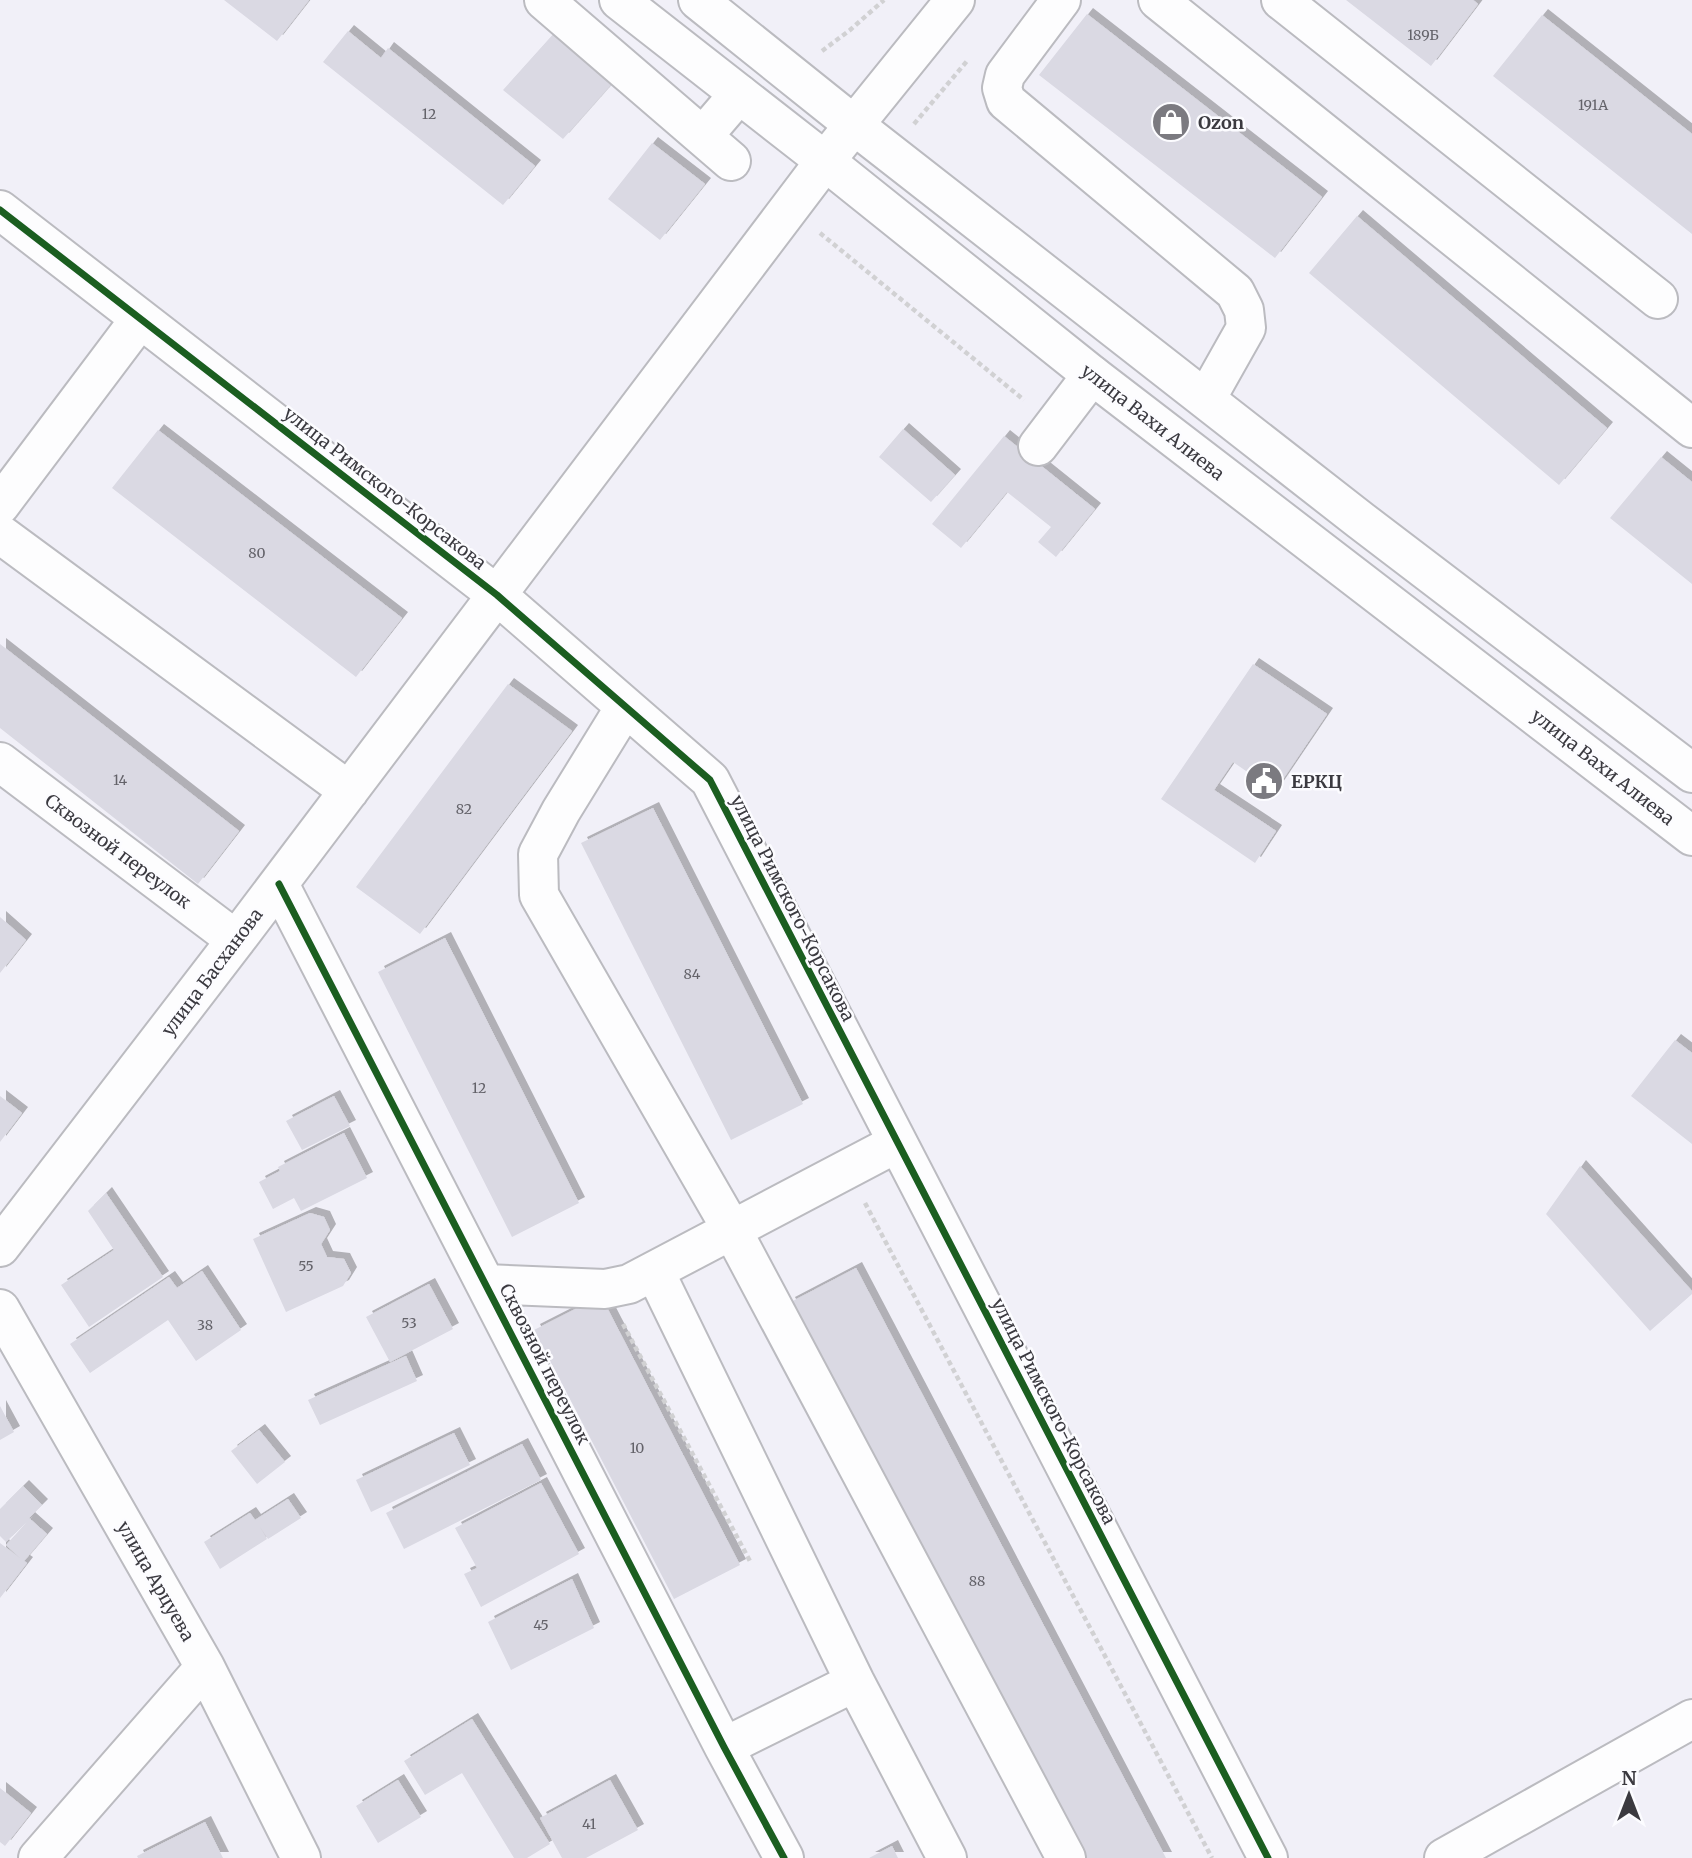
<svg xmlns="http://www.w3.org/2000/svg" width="1692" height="1858" viewBox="0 0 1692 1858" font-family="Merriweather,serif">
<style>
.building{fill:#dad9e3;filter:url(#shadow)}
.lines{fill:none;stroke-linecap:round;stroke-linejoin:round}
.minor-casing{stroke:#bbbbc0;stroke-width:42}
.major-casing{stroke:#bbbbc0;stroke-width:42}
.path{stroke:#d1d1d3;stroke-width:4.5;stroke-dasharray:5 3.5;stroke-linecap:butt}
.minor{stroke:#fdfdfe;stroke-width:38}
.major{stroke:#fdfdfe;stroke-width:38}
.cycleway-casing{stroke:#fcfcff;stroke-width:11}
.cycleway{stroke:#1b5e20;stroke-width:7}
.labels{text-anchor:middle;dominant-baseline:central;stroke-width:5;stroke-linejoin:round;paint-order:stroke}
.number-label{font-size:14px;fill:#636269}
.poi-label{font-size:18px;font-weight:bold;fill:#3b3a40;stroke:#fcfcff;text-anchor:start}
.street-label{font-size:18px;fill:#3b3a40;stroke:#fcfcff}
</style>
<defs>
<filter id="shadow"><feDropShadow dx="6" dy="-6" stdDeviation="0" flood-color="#0004"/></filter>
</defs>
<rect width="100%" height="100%" fill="#f1f0f8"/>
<path class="building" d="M224 0H309L277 41Z
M1346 0H1473L1478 4 1431 66Z
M1087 14 1322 197 1275 258 1039 75Z
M1542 15 1692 134V234L1493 76Z
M348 31 381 58 388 48 535 166 503 205 323 62Z
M556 31 617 78 563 139 503 90Z
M652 143 705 184 660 240 608 199Z
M1357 216 1607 428 1559 485 1309 273Z
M903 429 955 475 931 502 879 457Z
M158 430 402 618 356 677 112 488Z
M1004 436 1095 509 1056 557 1038 542 1051 527 1007 492 961 548 932 524Z
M1661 457 1692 482V584L1610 518Z
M0 644 239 831 198 884 0 728Z
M1253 664 1327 714 1275 791 1233 762 1214 790 1276 831 1255 863 1161 799Z
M508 684 572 731 420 934 356 887Z
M653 808 803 1104 731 1140 581 843Z
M0 917 26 940 0 973Z
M445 938 579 1203 512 1237 378 972Z
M1675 1040 1692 1053V1144L1631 1096Z
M0 1096 22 1113 0 1142Z
M334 1096 350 1126 302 1150 286 1121Z
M344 1133 367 1178 301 1211 294 1198 273 1209 259 1182 280 1171 278 1167Z
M1580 1166 1692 1291V1294L1650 1331 1546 1214Z
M106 1193 163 1277 89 1327 61 1285 114 1250 88 1211Z
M310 1213 324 1217 330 1230 321 1244 327 1257 344 1259 351 1273 343 1286 286 1312 253 1239Z
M856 1268 1166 1858H1081L789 1303Z
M202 1271 241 1330 196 1361 168 1320 90 1373 70 1344 169 1277 177 1288Z
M429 1284 453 1329 390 1362 366 1317Z
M601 1296 740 1565 674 1599 534 1330Z
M406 1356 417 1381 320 1425 308 1400Z
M0 1406 14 1432 0 1440Z
M259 1430 285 1462 257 1484 231 1451Z
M454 1433 470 1465 371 1512 356 1480Z
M522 1444 541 1480 404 1549 386 1513Z
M541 1483 579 1554 481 1607 464 1574 477 1568 455 1528Z
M23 1486 42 1505 29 1518 47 1534 24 1561 27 1563 0 1598V1543L20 1558 6 1545 27 1522 6 1542 0 1536V1509Z
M288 1499 301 1518 268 1539 260 1527 267 1539 220 1569 204 1542 250 1513 255 1520Z
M572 1579 594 1628 511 1670 488 1622Z
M472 1719 550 1844 527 1858H514L462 1773 425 1795 404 1761Z
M398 1780 421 1817 378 1843 356 1806Z
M610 1780 638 1830 586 1858H562L540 1818Z
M0 1788 31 1813 5 1846 0 1842Z
M205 1822 223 1858H138L137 1856Z
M892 1846 898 1858H869Z"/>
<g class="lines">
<defs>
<path id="minor" d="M544 0 731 161
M1061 0 1005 75 1002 88 1006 101 1235 292 1244 310 1246 328 1206 399
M1158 0 1692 428
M1281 0 1658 299
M703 136 739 94
M0 210 497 595 710 780 1268 1858
M1038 446 1092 375
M0 505 140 319
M0 534 349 791
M625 707 561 811 538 854 539 895 732 1230 1066 1858
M0 762 236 940
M279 884 724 1747 784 1858
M0 1247 236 940 825 161 955 0
M655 1272 855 1682 947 1858
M486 1284 605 1289 629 1284 897 1143
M0 1309 205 1667 301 1858
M724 1747 855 1682
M38 1858 205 1667
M1444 1858 1692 1719"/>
<path id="major" d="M619 0 825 161 1092 375 1692 836
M698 0 854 125 1360 520 1692 773"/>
</defs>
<use href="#minor" class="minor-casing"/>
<use href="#major" class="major-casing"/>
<path class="path" d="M822 51 850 30 884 0
M914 124 967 61
M820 233 1024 400
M865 1203 1212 1858
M623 1324 751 1563"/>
<use href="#minor" class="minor"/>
<use href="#major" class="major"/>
<defs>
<path id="cycleway" d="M0 210 497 595 710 780 1268 1858
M279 884 724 1747 784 1858"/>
</defs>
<use href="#cycleway" class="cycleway-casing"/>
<use href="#cycleway" class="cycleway"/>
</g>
<defs>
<symbol id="shop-disc" viewBox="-11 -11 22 22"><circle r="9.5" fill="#7b7a80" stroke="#fcfcff"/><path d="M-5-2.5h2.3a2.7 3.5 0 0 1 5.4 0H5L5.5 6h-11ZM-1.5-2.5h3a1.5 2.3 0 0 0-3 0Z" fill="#fff"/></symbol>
<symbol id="civic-disc" viewBox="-11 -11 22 22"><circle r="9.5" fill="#7b7a80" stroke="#fcfcff"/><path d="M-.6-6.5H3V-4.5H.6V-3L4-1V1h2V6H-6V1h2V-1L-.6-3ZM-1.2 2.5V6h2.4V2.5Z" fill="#fff"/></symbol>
</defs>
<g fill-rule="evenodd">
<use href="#shop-disc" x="1149" y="100" width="44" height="44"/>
<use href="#civic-disc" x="1242" y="759" width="44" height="44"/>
</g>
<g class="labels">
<g class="number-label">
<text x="1423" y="35">189Б</text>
<text x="1593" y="105">191А</text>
<text x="429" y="114">12</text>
<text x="257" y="553">80</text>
<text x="120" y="780">14</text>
<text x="464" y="809">82</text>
<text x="692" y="974">84</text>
<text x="479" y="1088">12</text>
<text x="306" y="1266">55</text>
<text x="409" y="1323">53</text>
<text x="205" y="1325">38</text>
<text x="637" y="1448">10</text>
<text x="977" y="1581">88</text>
<text x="541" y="1625">45</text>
<text x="589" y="1824">41</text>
</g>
<g class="poi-label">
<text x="1198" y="122">Ozon</text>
<text x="1291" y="781">ЕРКЦ</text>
</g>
<g class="street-label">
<text transform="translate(1153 422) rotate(38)">улица Вахи Алиева</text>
<text transform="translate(385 488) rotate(38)">улица Римского-Корсакова</text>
<text transform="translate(1603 767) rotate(38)">улица Вахи Алиева</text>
<text transform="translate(118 851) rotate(37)">Сквозной переулок</text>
<text transform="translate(793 908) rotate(63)">улица Римского-Корсакова</text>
<text transform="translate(212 972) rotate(-53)">улица Басханова</text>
<text transform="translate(545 1364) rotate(63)">Сквозной переулок</text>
<text transform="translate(1054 1411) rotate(63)">улица Римского-Корсакова</text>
<text transform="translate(156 1581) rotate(60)">улица Арцуева</text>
</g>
</g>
<g transform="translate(1629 1795)" stroke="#fcfcff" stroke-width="5" paint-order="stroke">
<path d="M0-5L12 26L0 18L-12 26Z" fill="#3b3a40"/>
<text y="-10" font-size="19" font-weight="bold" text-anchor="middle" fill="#3b3a40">N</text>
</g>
</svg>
